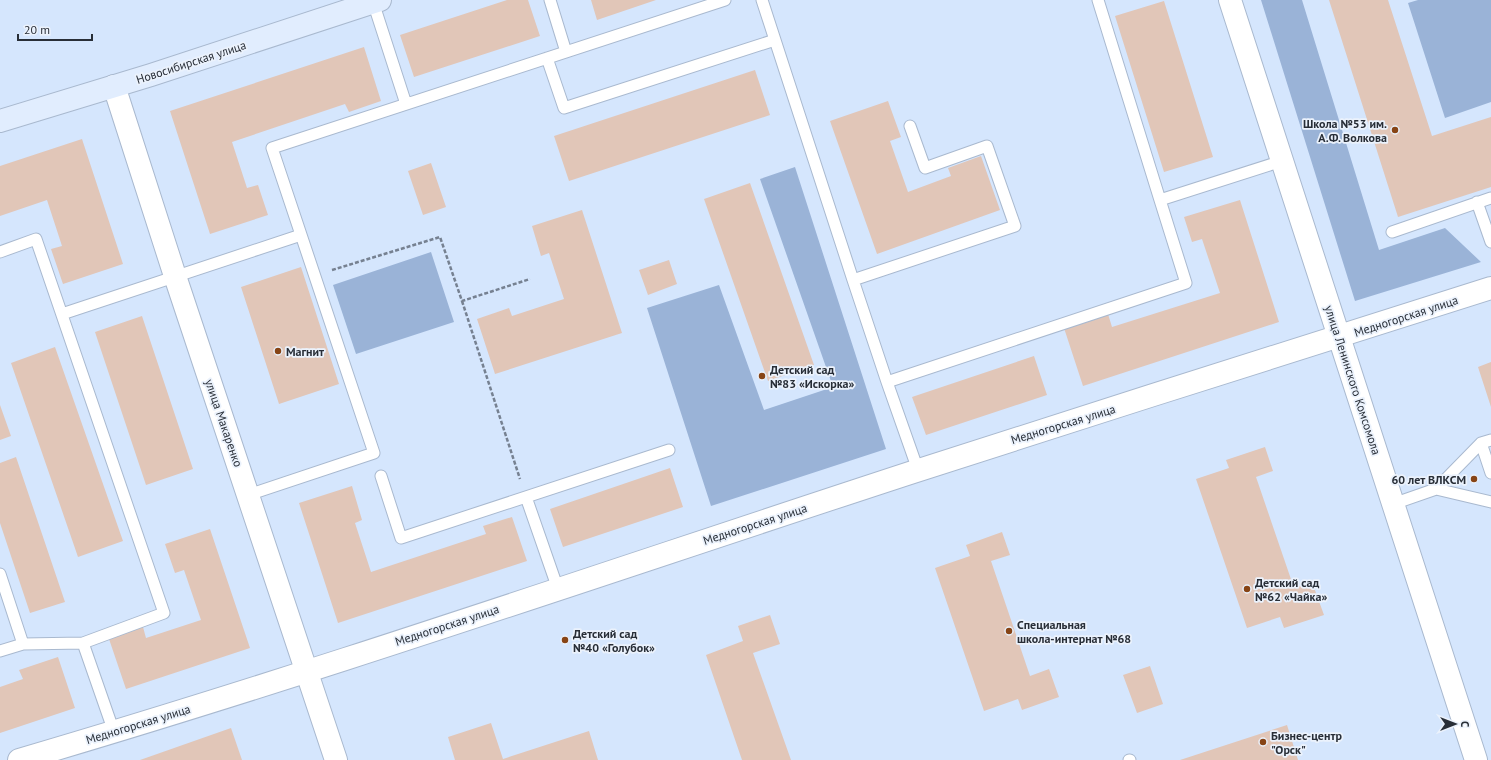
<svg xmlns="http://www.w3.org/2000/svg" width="1491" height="760" viewBox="0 0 1491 760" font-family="'PT Sans',sans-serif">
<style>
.green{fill:#9ab3d7}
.building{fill:#e1c6b8}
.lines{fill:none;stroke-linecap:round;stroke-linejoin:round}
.service-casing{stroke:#a9b9cf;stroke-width:13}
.minor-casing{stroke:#a9b9cf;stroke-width:24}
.tertiary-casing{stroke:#a9b9cf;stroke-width:24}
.secondary-casing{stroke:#a9b9cf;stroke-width:24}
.path{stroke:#768191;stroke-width:2.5;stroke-dasharray:4 2;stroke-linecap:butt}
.service{stroke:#fff;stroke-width:11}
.minor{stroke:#fff;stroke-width:22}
.tertiary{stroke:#fff;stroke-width:22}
.secondary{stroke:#e1edfe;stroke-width:22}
.poi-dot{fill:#874415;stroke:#ebf2fc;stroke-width:1.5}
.labels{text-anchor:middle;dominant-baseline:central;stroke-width:3.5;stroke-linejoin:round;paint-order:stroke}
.street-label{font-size:12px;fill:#282e37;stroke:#ebf2fc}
.poi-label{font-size:12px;font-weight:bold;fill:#282e37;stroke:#ebf2fc;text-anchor:start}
</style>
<rect width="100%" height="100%" fill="#d5e6fd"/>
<path class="green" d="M1261 0H1302L1379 250 1445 228 1481 262 1355 301Z
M1418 0H1491V102L1445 118 1408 3Z
M795 167 886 449 711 506 647 308 719 285 764 410 833 387 760 179Z
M431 252 454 322 356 354 333 285Z"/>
<path class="building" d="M507 0H528L540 36 414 77 400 35Z
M591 0H656L597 20Z
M1329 0H1388L1432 136 1491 117V187L1398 217Z
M1164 1 1213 157 1164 172 1115 16Z
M364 47 381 101 349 112 345 104 232 142 247 188 258 185 268 215 210 234 170 111Z
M755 70 770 115 569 181 554 136Z
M888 101 901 137 890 141 908 192 951 176 948 168 981 156 1000 210 877 254 830 121Z
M82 139 123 264 63 284 51 249 62 246 47 200 0 216V166Z
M431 163 446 207 423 215 408 171Z
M750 183 814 365 768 381 704 199Z
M1240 200 1279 322 1083 386 1064 328 1108 314 1112 327 1220 293 1202 239 1192 242 1184 217Z
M582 210 622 333 495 374 477 319 509 308 512 316 564 299 549 253 541 256 532 226Z
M669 260 677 284 648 295 639 270Z
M301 267 339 384 279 404 241 287Z
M142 316 193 469 146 485 95 332Z
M55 347 123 541 78 557 11 363Z
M1034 356 1047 395 926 435 912 397Z
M1491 362V407L1478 367Z
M0 405 11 436 0 440Z
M1265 447 1273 471 1256 477 1294 588 1312 582 1324 615 1284 628 1280 617 1247 628 1196 479 1229 468 1226 460Z
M16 457 65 602 30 613 0 523V463Z
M670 468 683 507 563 547 550 509Z
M352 486 362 520 355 523 371 572 486 534 483 526 512 517 527 561 338 623 299 503Z
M210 529 250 648 126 689 109 639 143 627 146 638 201 620 184 570 175 573 165 544Z
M1002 532 1010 555 991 561 1030 676 1049 669 1059 697 1022 710 1018 699 984 711 935 568 970 556 966 545Z
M770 615 780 644 753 653 791 760H742L706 655 743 641 738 626Z
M58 657 75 708 0 733V687L23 679 19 670Z
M1150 666 1163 704 1137 713 1123 675Z
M491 723 503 759 589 731 598 760H455L448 737Z
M1287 725 1298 760H1180Z
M231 728 242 760H140Z"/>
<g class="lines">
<defs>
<path id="service" d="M550 0 566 52
M762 0 853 280 1015 226 987 146 925 168 910 126
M1098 0 1160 200 1282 161
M373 2 406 104
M547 58 564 108 775 40
M1477 202 1491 242
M1392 232 1491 198
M0 252 36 239 164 613 83 643
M853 280 887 382 918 470
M62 314 301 235
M887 382 1186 283 1160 200
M1481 443 1491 473
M381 476 401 538 669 450
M1436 489 1491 502
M248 495 374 453 272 148 725 0
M526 497 558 589
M1393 504 1436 489 1481 443 1491 440
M0 574 23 644
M0 651 23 644 83 643 114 732
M1129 760H1130"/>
<path id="minor" d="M19 760C319 672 616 569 913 472 1105 409 1299 350 1491 288"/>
<path id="tertiary" d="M1230 0 1476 760
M114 86 175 276 336 760"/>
<path id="secondary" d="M0 121 151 75 380 0"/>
</defs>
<use href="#service" class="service-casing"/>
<use href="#minor" class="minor-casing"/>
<use href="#tertiary" class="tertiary-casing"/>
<use href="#secondary" class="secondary-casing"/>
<path class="path" d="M332 270 440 237 462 301 530 279
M462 301 520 479"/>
<use href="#service" class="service"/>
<use href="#minor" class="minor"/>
<use href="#tertiary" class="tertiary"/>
<use href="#secondary" class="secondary"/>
</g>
<g class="poi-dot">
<circle cx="1395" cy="130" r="4"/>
<circle cx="278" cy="351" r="4"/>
<circle cx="762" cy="376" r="4"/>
<circle cx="1474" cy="479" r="4"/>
<circle cx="1247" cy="589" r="4"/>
<circle cx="1009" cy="631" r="4"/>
<circle cx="565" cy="640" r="4"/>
<circle cx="1263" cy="742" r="4"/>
</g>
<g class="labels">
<g class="street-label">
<text transform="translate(191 62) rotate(-18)">Новосибирская улица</text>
<text transform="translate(1406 316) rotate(-18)">Медногорская улица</text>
<text transform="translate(1353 380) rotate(72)">улица Ленинского Комсомола</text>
<text transform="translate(224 423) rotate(71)">улица Макаренко</text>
<text transform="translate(1063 424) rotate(-17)">Медногорская улица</text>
<text transform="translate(755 524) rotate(-18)">Медногорская улица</text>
<text transform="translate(447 625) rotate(-18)">Медногорская улица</text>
<text transform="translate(138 724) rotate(-17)">Медногорская улица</text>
</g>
<g class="poi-label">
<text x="1387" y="123" text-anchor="end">Школа №53 им.<tspan x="1387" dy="14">А.Ф. Волкова</tspan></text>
<text x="286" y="351">Магнит</text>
<text x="770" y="369">Детский сад<tspan x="770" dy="14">№83 «Искорка»</tspan></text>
<text x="1466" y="479" text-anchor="end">60 лет ВЛКСМ</text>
<text x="1255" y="582">Детский сад<tspan x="1255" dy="14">№62 «Чайка»</tspan></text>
<text x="1017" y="624">Специальная<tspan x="1017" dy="14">школа-интернат №68</tspan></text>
<text x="573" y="633">Детский сад<tspan x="573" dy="14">№40 «Голубок»</tspan></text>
<text x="1271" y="735">Бизнес-центр<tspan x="1271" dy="14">"Орск"</tspan></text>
</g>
</g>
<g transform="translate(1455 724) rotate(90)" stroke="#ebf2fc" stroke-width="3" paint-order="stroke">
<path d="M0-3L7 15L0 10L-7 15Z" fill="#282e37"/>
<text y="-6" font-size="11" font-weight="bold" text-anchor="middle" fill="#282e37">С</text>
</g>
<path d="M18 34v6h74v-6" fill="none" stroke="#282e37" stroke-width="2"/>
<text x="24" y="34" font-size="12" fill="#282e37" stroke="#ebf2fc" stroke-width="3" paint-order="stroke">20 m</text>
</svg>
